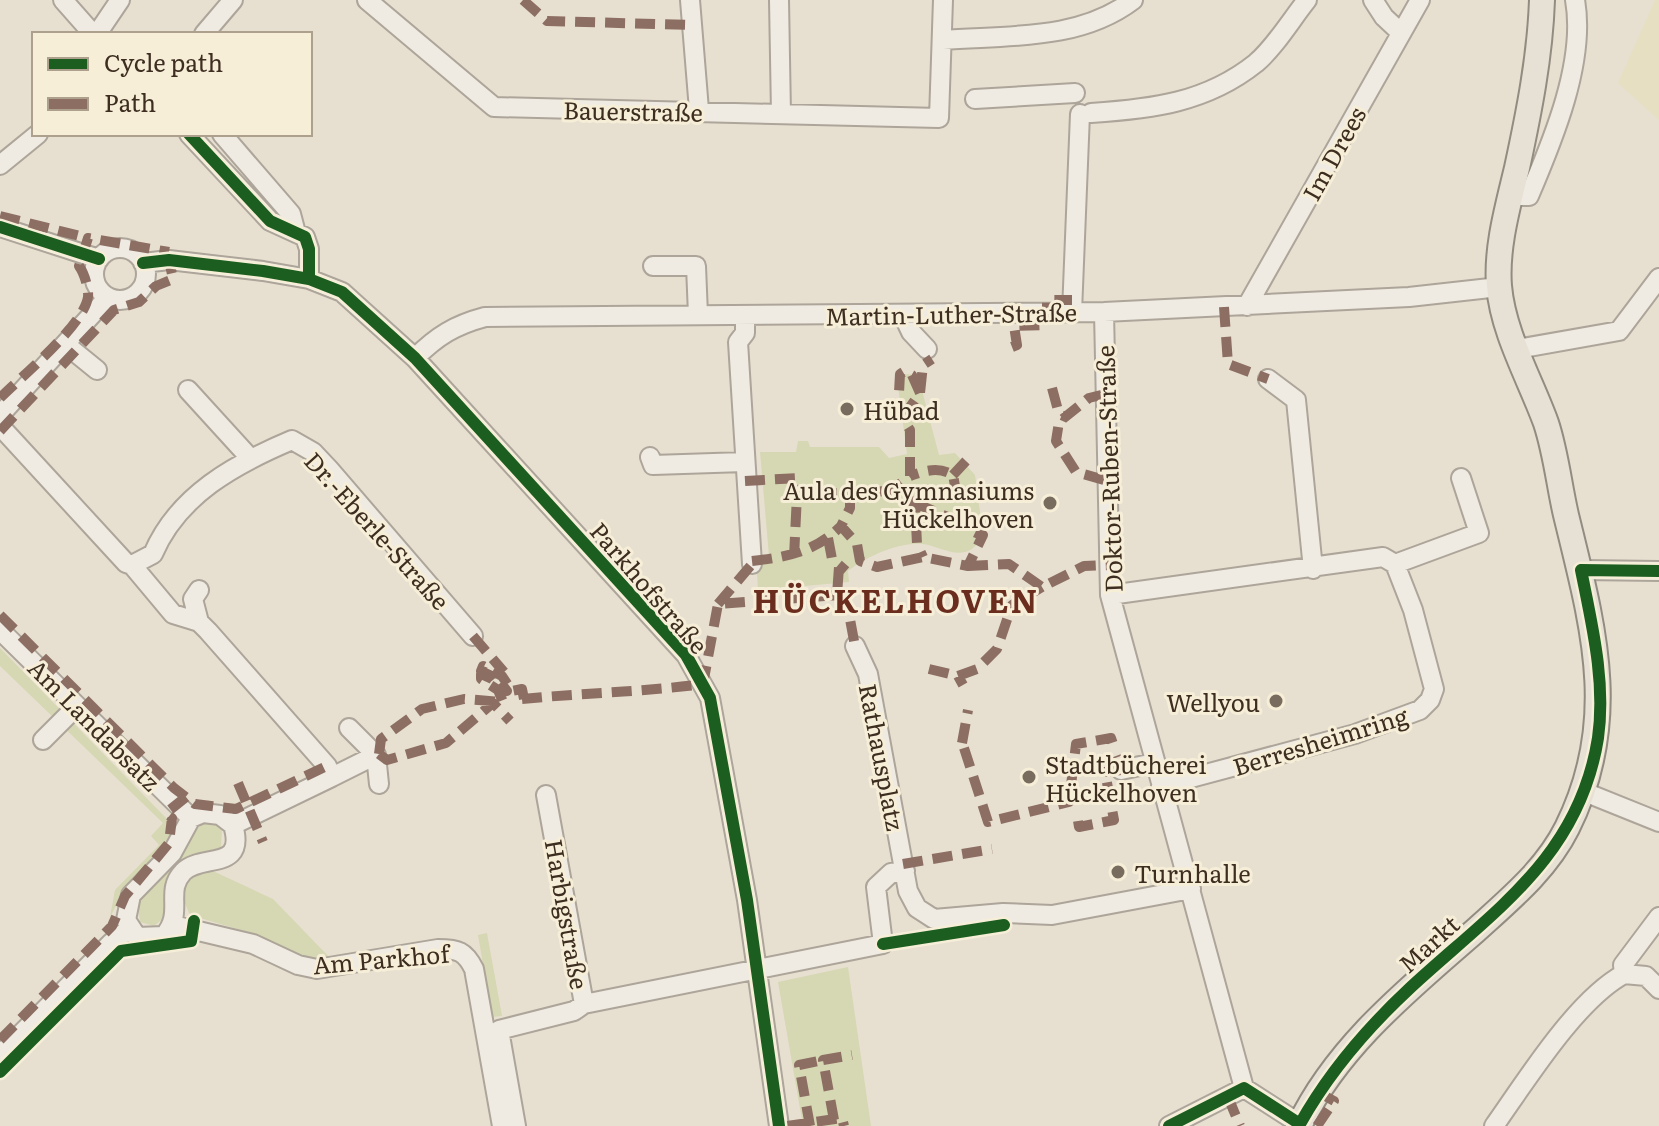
<svg xmlns="http://www.w3.org/2000/svg" width="1659" height="1126" viewBox="0 0 1659 1126" font-family="Literata,serif">
<style>
.farmland{fill:#e6dfc2}
.green{fill:#d6d7b3}
.lines{fill:none;stroke-linecap:round;stroke-linejoin:round}
.minor-casing{stroke:#ada599;stroke-width:22}
.major-casing{stroke:#928b80;stroke-width:28}
.minor{stroke:#efebe3;stroke-width:18}
.major{stroke:#e6e1d4;stroke-width:24}
.quiet{stroke:#8d6e63;stroke-width:10;stroke-dasharray:20 10;stroke-linecap:butt}
.cycleway-casing{stroke:#f7eed8;stroke-width:17}
.cycleway{stroke:#1b5e20;stroke-width:12}
.poi-dot{fill:#786c5e;stroke:#f7eed8;stroke-width:3}
.labels{text-anchor:middle;dominant-baseline:central;stroke-width:6;stroke-linejoin:round;paint-order:stroke}
.street-label{font-size:24px;fill:#3d2e20;stroke:#f7eed8}
.poi-label{font-size:24px;fill:#3d2e20;stroke:#f7eed8;text-anchor:start}
.district-label{font-size:32px;font-weight:bold;letter-spacing:2px;fill:#6b2e1e;stroke:#f7eed8}
</style>
<rect width="100%" height="100%" fill="#e7e0d1"/>
<path class="farmland" d="M1655 0H1659V120L1618 83Z"/>
<path class="green" d="M905 374 918 375 939 455 955 453 975 475 981 519H995C988 528 981 542 972 549 956 559 939 546 923 544 900 541 865 557 848 571L849 582 758 590 756 557 769 556 760 452H796L798 441H808L810 447H879L889 458 907 454 897 379Z
M0 648 168 820 169 837 123 893 110 917 115 890 159 845 151 836 163 823 0 666Z
M211 822 222 829 221 847 189 857 170 874 165 917 154 926 140 922 137 899 201 825Z
M201 872H215L273 899 333 961 314 963 254 934 190 915 181 894 185 883Z
M487 933 502 1016 492 1017 478 935Z
M848 967 871 1126H803L778 982Z"/>
<g class="lines">
<defs>
<path id="minor" d="M63 0 93 34
M367 0 494 107 939 118 943 0
M690 0 699 110
M779 0 781 114
M1373 0 1384 17 1400 32
M97 34 120 0
M204 34 233 0
M943 40C1008 35 1079 41 1133 0
M975 99 1075 93
M1091 113C1151 109 1206 103 1256 63 1275 47 1291 20 1307 0
M189 134 270 221 305 237 309 249V279
M222 134 291 214 296 233
M0 165 38 134
M1511 196H1529C1553 140 1586 61 1575 0
M0 227 99 259
M94 274a26 26 0 1 1 52 0a26 26 0 1 1-52 0Z
M143 263 169 260 263 271 309 279 342 292 415 358 686 655 710 698 747 900 779 1126
M653 266H696L698 315
M1247 306 1420 0
M1072 312 1080 114
M1104 312 1110 595 1244 1088
M745 315V333L738 342 752 564
M903 315 911 332 927 349
M65 344 97 370
M1517 349 1619 331 1659 278
M415 358C437 336 455 325 485 317L1104 312 1409 297 1499 287
M1268 379 1296 400 1313 569
M188 390 250 458
M0 415 108 297
M0 426 126 563 132 565 153 554C178 495 235 464 292 440L313 452 329 469 473 636
M650 457 653 465 744 462
M1395 564 1479 533 1461 478
M132 565 173 614 199 622 208 631 327 766 332 777 233 825
M1581 570 1659 571
M1110 595 1383 557 1395 564 1413 610 1434 689 1430 700 1420 710 1355 734 1161 786
M199 622 193 599 199 590
M0 630 191 818
M855 646 868 674 908 891 917 908 934 919 1003 913 1052 915 1191 889
M43 740 77 706
M376 755 379 784
M1121 770 1154 763
M332 777 376 755 349 728
M1582 791 1659 822
M546 795 584 1004 883 944 876 887 891 873 905 871
M203 813 220 815 233 825C247 872 201 853 183 872 164 892 185 912 164 936L137 937 126 920 131 895 172 853 191 818Z
M173 925 253 944 298 965 317 969 438 949C458 949 465 951 474 969L502 1126
M1624 974 1623 965 1659 917
M1624 974 1646 976 1659 989
M0 1055 111 943 129 929
M1244 1088 1300 1124
M516 1126 499 1030 574 1011 584 1004
M1169 1126 1244 1088
M1494 1126C1526 1081 1576 1000 1624 974"/>
<path id="major" d="M1299 1126C1337 1046 1410 988 1475 931 1509 900 1546 870 1567 828 1621 720 1593 626 1566 515 1559 485 1556 453 1546 423 1530 379 1503 333 1499 286 1496 247 1508 206 1517 168 1529 112 1540 57 1542 0"/>
</defs>
<use href="#minor" class="minor-casing"/>
<use href="#major" class="major-casing"/>
<use href="#minor" class="minor"/>
<use href="#major" class="major"/>
<path class="quiet" d="M523 0 547 21 693 25
M0 216 88 238
M1224 307 1228 364 1268 379
M1012 347 1017 345 1014 326 1047 325V300H1072
M1052 388 1059 414 1068 418
M920 393 912 375 905 371 900 374 898 411 910 430V476L891 491 915 503 917 544 923 557
M1105 394 1089 398 1059 422 1056 441 1076 472 1108 481
M0 398C21 377 84 325 88 297 89 288 84 273 79 266L88 238 169 252
M903 417 920 393 923 365 932 359
M0 431 114 310 139 302 156 286 173 279 169 260
M953 475 966 461
M745 481 798 478 797 495 891 491
M850 493V508L841 526 857 544 860 561 877 567 923 557 968 566 983 535C956 530 958 498 953 475 938 466 925 471 910 476
M915 503 962 523
M828 538 832 559 846 571
M794 557 797 495
M752 561C787 557 815 552 841 526
M968 566 1009 564 1042 587 1084 566 1109 565
M837 595 849 614 855 646
M718 604 752 564
M0 615 174 788 195 804 236 809 327 766
M473 636 504 672
M929 669 958 676 963 685
M958 676 977 669 997 649 1012 605 1042 587
M522 699C582 693 643 692 703 684L718 604 837 595 839 567
M962 743 968 710
M964 748 988 822 1069 802 1076 744 1111 738 1115 750
M379 754 381 739 422 709 464 699 503 702 498 690 481 679V674L492 679 503 692 507 691 498 679 481 671 483 666 502 676 512 691 522 689 524 699
M379 754 387 760 446 743 493 703 510 721
M238 783 263 842
M1078 821 1079 827 1114 820 1105 772 1121 770 1116 756
M903 864 992 849
M0 1040 112 926 125 896 169 843 172 818 166 813 186 797
M1228 1097 1240 1126
M834 1120 823 1060 852 1055
M787 1126 842 1118 844 1126
M810 1126 799 1065 823 1060
M1317 1126 1334 1101 1318 1092"/>
<defs>
<path id="cycleway" d="M189 134 270 221 305 237 309 249V279
M0 227 99 259
M143 263 169 260 263 271 309 279 342 292 415 358 686 655 710 698 747 900 779 1126
M883 944 1004 925
M0 1072 121 951 191 941 194 921
M1169 1126 1244 1088 1300 1124C1329 1072 1366 1029 1410 988 1492 912 1579 858 1598 738 1606 682 1592 625 1581 570L1659 571"/>
</defs>
<use href="#cycleway" class="cycleway-casing"/>
<use href="#cycleway" class="cycleway"/>
</g>
<g class="poi-dot">
<circle cx="847" cy="409" r="8"/>
<circle cx="1050" cy="503" r="8"/>
<circle cx="1276" cy="701" r="8"/>
<circle cx="1029" cy="777" r="8"/>
<circle cx="1118" cy="872" r="8"/>
</g>
<g class="labels">
<g class="street-label">
<text transform="translate(633 110) rotate(1)">Bauerstraße</text>
<text transform="translate(1333 153) rotate(-61)">Im Drees</text>
<text transform="translate(951 313) rotate(-1)">Martin-Luther-Straße</text>
<text transform="translate(1108 469) rotate(-92)">Doktor-Ruben-Straße</text>
<text transform="translate(378 530) rotate(48)">Dr.-Eberle-Straße</text>
<text transform="translate(650 587) rotate(49)">Parkhofstraße</text>
<text transform="translate(95 724) rotate(45)">Am Landabsatz</text>
<text transform="translate(1320 740) rotate(-17)">Berresheimring</text>
<text transform="translate(883 757) rotate(79)">Rathausplatz</text>
<text transform="translate(568 914) rotate(80)">Harbigstraße</text>
<text transform="translate(1428 943) rotate(-42)">Markt</text>
<text transform="translate(381 958) rotate(-5)">Am Parkhof</text>
</g>
<g class="poi-label">
<text x="863" y="409">Hübad</text>
<text x="1034" y="489" text-anchor="end">Aula des Gymnasiums<tspan x="1034" dy="28">Hückelhoven</tspan></text>
<text x="1260" y="701" text-anchor="end">Wellyou</text>
<text x="1045" y="763">Stadtbücherei<tspan x="1045" dy="28">Hückelhoven</tspan></text>
<text x="1134" y="872">Turnhalle</text>
</g>
<g class="district-label">
<text x="896" y="599">HÜCKELHOVEN</text>
</g>
</g>
<rect x="32" y="32" width="280" height="104" fill="#f7eed8" stroke="#ada18e" stroke-width="2"/>
<rect x="48" y="58" width="40" height="12" fill="#1b5e20" stroke="#ada18e" stroke-width="2"/>
<text x="104" y="72" font-size="24" fill="#3d2e20">Cycle path</text>
<rect x="48" y="98" width="40" height="12" fill="#8d6e63" stroke="#ada18e" stroke-width="2"/>
<text x="104" y="112" font-size="24" fill="#3d2e20">Path</text>
</svg>
